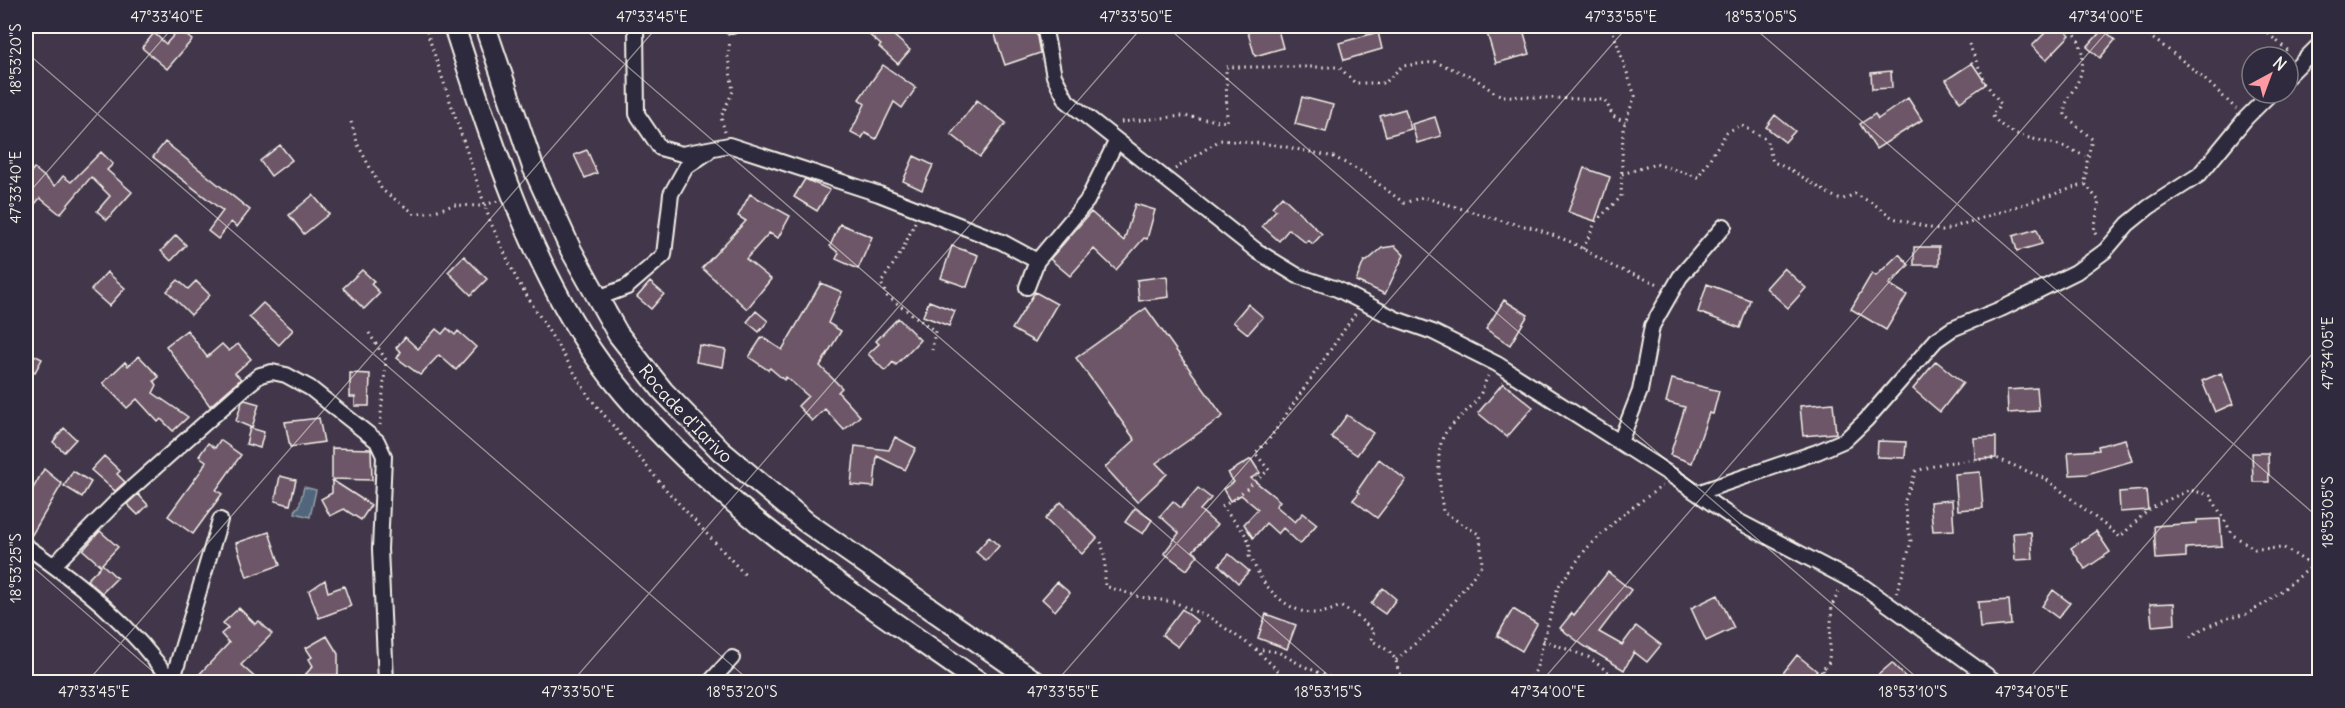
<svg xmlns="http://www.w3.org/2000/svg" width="2345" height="708" viewBox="0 0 2345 708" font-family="Delius,sans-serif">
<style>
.water{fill:#51667c;stroke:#929ea7;stroke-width:1.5}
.building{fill:#6d5668;stroke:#f4f1e8;stroke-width:1.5}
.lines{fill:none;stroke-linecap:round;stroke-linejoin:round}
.street-casing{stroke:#f4f1e8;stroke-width:18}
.secondary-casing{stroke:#f4f1e8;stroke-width:24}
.path{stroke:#f4f1e8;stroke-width:3;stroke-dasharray:1.5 4.5;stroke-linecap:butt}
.street{stroke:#2f2a3d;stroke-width:14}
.secondary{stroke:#2f2a3d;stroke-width:20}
.ticks{fill:none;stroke:#f4f1e8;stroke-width:1.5;stroke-opacity:0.45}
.labels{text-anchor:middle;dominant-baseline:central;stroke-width:4.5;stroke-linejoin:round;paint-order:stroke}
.street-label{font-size:18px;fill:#f4f1e8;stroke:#2f2a3d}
.neatline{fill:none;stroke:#f4f1e8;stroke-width:2}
.ticks-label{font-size:15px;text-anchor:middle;fill:#f4f1e8}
</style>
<rect width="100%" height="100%" fill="#42374a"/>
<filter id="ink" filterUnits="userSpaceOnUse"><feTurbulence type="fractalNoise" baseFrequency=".0167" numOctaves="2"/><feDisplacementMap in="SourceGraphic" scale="12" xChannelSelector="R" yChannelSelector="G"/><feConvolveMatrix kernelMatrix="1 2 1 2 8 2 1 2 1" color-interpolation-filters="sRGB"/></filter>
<g filter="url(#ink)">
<path class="water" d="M304 487 316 490 310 517 295 513 296 508 299 507Z"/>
<path class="building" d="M859 26H883L910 50 898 64 879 47 881 45Z
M992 26H1035L1040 53 1005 65Z
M1246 26H1277L1283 48 1255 56Z
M1515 26H1522L1530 54 1496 63 1487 33Z
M2052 26H2060L2070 35 2046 60 2032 46Z
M179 29 192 40 167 69 142 48 154 33 166 44Z
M2103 29 2115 40 2100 58 2087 47Z
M1378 32 1382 49 1344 60 1339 43Z
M1972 63 1986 84 1960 102 1946 80Z
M883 65 916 88 902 108 894 102 876 139 865 133 862 138 851 132 865 104 859 99Z
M1891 71 1892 88 1872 89 1871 73Z
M1302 97 1333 105 1326 132 1295 124Z
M1908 98 1922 120 1876 149 1860 124 1875 114 1878 119Z
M977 100 1006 123 980 157 951 134Z
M1405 109 1411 129 1386 136 1380 116Z
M1775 115 1795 131 1785 142 1766 127Z
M1435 117 1441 136 1417 143 1412 124Z
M165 142 250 210 237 227 231 222 218 239 208 231 223 211 153 157Z
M280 145 292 160 271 176 260 161Z
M587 150 597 173 585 178 574 155Z
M101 152 113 164 107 170 132 192 107 220 97 211 110 196 91 177 60 214 40 198 35 204 26 196V178L34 168 55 186 63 176 71 182Z
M914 156 933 165 922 190 903 181Z
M1584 168 1610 177 1595 221 1568 212Z
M805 179 830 190 817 211 794 197Z
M750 194 790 216 778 238 769 233 746 259 771 279 747 309 702 268 746 221 738 216Z
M313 195 329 214 304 234 289 215Z
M1282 196 1322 234 1313 244 1308 240 1306 243 1289 229 1279 241 1262 226 1276 210 1272 207Z
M1135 204 1155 210 1147 239 1144 238 1116 270 1094 249 1070 276 1050 259 1091 212 1124 241Z
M840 224 872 237 858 269 836 259 839 253 830 246Z
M2037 229 2042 244 2017 251 2013 236Z
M176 235 186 245 171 261 161 251Z
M952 246 978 255 967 287 941 278Z
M1395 246 1404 255 1385 294 1356 281 1364 261H1367L1382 248Z
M1914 247H1939V265H1914Z
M1899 254 1909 265 1889 284 1907 295 1886 330 1851 309 1872 273 1876 276Z
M464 256 487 279 471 295 448 272Z
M1784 268 1806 288 1788 308 1766 288Z
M362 270 374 281 371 284 380 293 364 309 343 288Z
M107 272 125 288 109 306 91 290Z
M1167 276 1169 297 1139 301 1137 280Z
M178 280 188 289 196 281 210 295 191 315 167 291Z
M650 282 664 294 651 309 637 297Z
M821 283 842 292 828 323 841 331 820 366 842 388 838 392 860 416 844 430 825 409 812 421 798 406 808 396 786 377 784 380 770 368 768 370 749 357 762 337 782 350Z
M1707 284 1750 300 1740 328 1698 312Z
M1035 292 1057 304 1035 342 1012 329Z
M1504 300 1528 315 1510 345 1486 329Z
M929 301 955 311 949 326 923 316Z
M263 303 293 330 279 345 249 317Z
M1248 304 1263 317 1248 334 1233 322Z
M1146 308 1223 416 1156 463 1167 474 1137 502 1105 467 1135 440 1076 358Z
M756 311 768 321 759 332 747 322Z
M898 318 920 340 896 365 893 362 885 371 868 354 879 344 876 341Z
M447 328 455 335 458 331 476 347 456 370 439 355 420 375 397 358 401 352 396 348 405 337 418 349 436 329 442 334Z
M187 330 207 357 222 344 229 351 238 344 251 359 235 373 241 379 210 406 166 346Z
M699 345 726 350 723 367 696 362Z
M26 351 42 359 35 372 26 368Z
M139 356 159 377 154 381 157 385 153 393 188 417 173 431 161 419 158 422 137 399 127 408 103 383 125 362 128 366Z
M1936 361 1963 383 1940 412 1913 389Z
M350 373 370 374 369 406H355V397H350Z
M2221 373 2233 404 2215 412 2202 381Z
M1672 379 1719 391 1713 414 1709 413 1692 463 1670 455 1685 407 1666 402Z
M1503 383 1533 407 1507 437 1478 413Z
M2037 388 2039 411 2008 413 2007 390Z
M245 400 259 404 252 428 236 421 242 402Z
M1833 403 1836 433 1803 436 1800 406Z
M1347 415 1373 433 1357 455 1331 437Z
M319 418 324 442 290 447 285 422Z
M64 428 76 439 64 452 53 442Z
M250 428 264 432 260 448 246 444Z
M895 437 916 448 905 470 877 456 874 487 851 485 855 446 889 450Z
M1996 437V458L1975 459 1974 438Z
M2125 439 2132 461 2087 474 2070 475 2068 452 2099 450 2098 446Z
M220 440 241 455 216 490 222 494 193 534 168 516 203 468 206 461 199 456 208 443 215 448Z
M1878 441 1906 442 1905 458 1877 457Z
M332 448 371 449 372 480 332 479Z
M2252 453H2268L2269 482H2253Z
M104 456 120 471 117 474 125 482 115 491 91 470Z
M1251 459 1260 473 1251 478 1280 501 1276 506 1295 522 1303 513 1317 524 1300 544 1283 528 1278 534 1266 523 1253 538 1244 524 1258 509 1241 495 1230 501 1223 489 1234 482 1228 473Z
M1379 459 1406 480 1377 518 1353 500 1359 493 1357 491Z
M44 469 62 484 30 538 26 537V501Z
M73 471 91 482 82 497 64 486Z
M1980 472 1983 508 1958 510 1955 474Z
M280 476 296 480 290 505 275 501Z
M332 480 371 505 361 520 344 509 330 516 321 499 332 493Z
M1198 488 1211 498 1200 510 1217 525 1193 551 1198 555 1187 570 1164 553 1179 533 1160 516 1173 501 1181 508Z
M2146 490 2148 510 2120 512 2119 492Z
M138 494 148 505 138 515 127 504Z
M1952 500 1954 530 1933 531 1930 502Z
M1061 502 1097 538 1082 554 1045 519Z
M1135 508 1152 520 1143 534 1125 522Z
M2220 519 2222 546 2186 548V557L2156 559 2154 526 2197 523V520Z
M100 531 118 547 102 564 117 578 102 593 87 580 101 566 83 550Z
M2096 531 2110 552 2085 569 2071 548Z
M269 532 280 565 247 577 236 543Z
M2031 532 2033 559 2015 560 2013 533Z
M989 537 999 546 986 561 976 552Z
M1229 554 1249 571 1238 583 1219 565Z
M1608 572 1631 590 1599 632 1622 645 1636 626 1661 645 1647 662 1634 652 1624 670 1584 646 1560 628 1572 613 1574 615Z
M325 580 328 592 344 586 351 606 319 618 309 591Z
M1057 582 1070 593 1055 611 1042 599Z
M1383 588 1396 599 1385 614 1371 604Z
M2053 590 2070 603 2058 618 2042 606Z
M1718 595 1734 628 1706 641 1691 608Z
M2009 600 2011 625 1980 628 1978 602Z
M2174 603 2175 624 2152 626 2150 604Z
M239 608 255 624 259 621 272 634 241 665 260 682H192L229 643 221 634 228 628 223 623Z
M1182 609 1197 621 1178 647 1162 635Z
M1513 609 1537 624 1522 651 1497 636Z
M1266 614 1296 625 1287 649 1258 638Z
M327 636 338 654V675H305L313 666 309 659 312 657 306 648Z
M1797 655 1817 671 1808 682H1776Z
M1892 663 1910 682H1870Z"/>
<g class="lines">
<defs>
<path id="street" d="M636 26 637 114 660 148 682 154 729 145 879 194 1002 242 1037 261
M730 26H732
M1044 26 1054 76 1067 101 1257 251 1298 276 1337 289 1396 319 1433 332 1497 364 1671 475 1736 520 1864 587 1996 682
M2288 76 2320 44
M1027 287 1037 261 1087 201 1116 142
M598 298 627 287 664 255 671 194 686 167 708 152
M1620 442 1640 391 1652 326 1680 277 1724 226
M1697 493 1817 452 1845 440 1866 420 1936 340 1952 329 2003 308 2076 272 2105 251 2128 224 2149 207 2199 175 2246 118 2271 93
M26 546C82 585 132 625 171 682
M54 565 116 502 249 384 260 375 272 372 286 375 310 388 377 441 384 456 380 549 386 682
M172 682 220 520
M710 682 732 658"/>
<g id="secondary">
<path d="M454 26C492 142 534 279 610 376 710 503 849 590 979 682"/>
<path id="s1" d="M485 26 533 167 571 250 618 334 663 391 721 451 806 522 1036 682"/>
</g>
</defs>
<use href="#street" class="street-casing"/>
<use href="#secondary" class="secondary-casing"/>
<path class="path" d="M425 26 490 221 516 278 590 398 668 492 747 577
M2067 26C2083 37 2086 62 2079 79 2074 91 2063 101 2065 115L2092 139 2087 162 2085 184 2099 201 2094 231 2097 237
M2133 26C2170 48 2205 78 2236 109
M2259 26 2291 53
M1969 44 1986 84 2001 104 1992 115C2009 139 2037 138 2062 146 2070 148 2077 153 2085 156
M351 122 358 145 382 190 414 213H428L454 205 480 206 498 201
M1121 122 1183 116 1227 122 1226 67H1339L1355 83H1385L1402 66 1435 62 1473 77 1495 93 1503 96 1605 100 1613 116 1625 122
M725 132 721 117 733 91 728 57 730 40
M1175 169 1220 140 1277 145 1334 157 1364 173 1404 203 1423 197 1506 222 1534 228 1571 242 1614 267 1661 285
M1622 174 1656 164 1698 177 1727 132 1741 125 1766 139 1773 162C1798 171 1817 189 1841 200L1855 194 1874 204 1893 218 1942 231 2085 184
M915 222 902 251 881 283 887 296 935 331 932 350
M1583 249 1596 221 1621 197 1623 128 1635 96 1611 26
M1355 314 1268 441 1255 453 1269 470C1252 483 1240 496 1222 507 1233 521 1255 537 1249 556 1255 565 1259 577 1266 585 1286 609 1311 622 1340 606L1355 615 1374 631 1371 640 1389 651 1396 660 1398 671 1408 682
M369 333 386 360 380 425
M1101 542 1105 557V586L1140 597 1174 602 1212 619 1254 648 1290 682
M1896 593 1904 570 1911 541 1904 503 1916 471 1944 463 1996 458 2046 479 2120 537 2148 510 2165 501 2190 490 2210 495 2233 535 2255 549 2284 548 2320 570
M2190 637 2202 629 2225 619 2247 614 2267 602 2314 565
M1543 640 1588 657 1611 674 1637 682
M1256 649 1278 652 1303 666 1342 682
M1396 660 1432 629 1482 565 1480 535 1443 512C1441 491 1433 450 1446 432 1455 420 1469 411 1478 398 1483 391 1484 383 1488 376
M1823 670 1826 682
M1528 682 1536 670 1558 587 1586 549 1622 515 1662 486
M1813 682 1829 662 1832 605 1840 590"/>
<use href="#street" class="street"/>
<use href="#secondary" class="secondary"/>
</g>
</g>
<path class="ticks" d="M581 26 1336 682M1166 26 1922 682M1752 26 2320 519M26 52 751 682M26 196 174 26M26 561 165 682M87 682 658 26M572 682 1143 26M1056 682 1628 26M1541 682 2112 26M2026 682 2320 345"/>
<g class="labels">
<g class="street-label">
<text stroke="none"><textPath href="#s1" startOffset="441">Rocade d'Iarivo</textPath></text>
</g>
</g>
<rect width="2345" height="708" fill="none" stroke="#2f2a3d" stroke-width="66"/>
<g transform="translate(2270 75) rotate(41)"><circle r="28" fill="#2f2a3d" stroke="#7e7a81" stroke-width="1.5"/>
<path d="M0-4.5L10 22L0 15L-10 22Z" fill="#ff9aa2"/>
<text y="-9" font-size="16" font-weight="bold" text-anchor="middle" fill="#f4f1e8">N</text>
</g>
<rect x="33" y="33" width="2279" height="642" class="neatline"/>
<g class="ticks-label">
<text x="167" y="22">47°33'40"E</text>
<text x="652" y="22">47°33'45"E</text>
<text x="1136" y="22">47°33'50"E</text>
<text x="1621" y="22">47°33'55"E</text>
<text x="1761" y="22">18°53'05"S</text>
<text x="2106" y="22">47°34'00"E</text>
<text transform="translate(16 59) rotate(-90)" y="5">18°53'20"S</text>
<text transform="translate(16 187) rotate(-90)" y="5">47°33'40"E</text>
<text transform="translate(2328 353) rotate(-90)" y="5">47°34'05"E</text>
<text transform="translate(2328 512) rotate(-90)" y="5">18°53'05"S</text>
<text transform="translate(16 568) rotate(-90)" y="5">18°53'25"S</text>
<text x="94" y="697">47°33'45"E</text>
<text x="578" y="697">47°33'50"E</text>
<text x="742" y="697">18°53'20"S</text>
<text x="1063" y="697">47°33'55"E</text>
<text x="1328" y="697">18°53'15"S</text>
<text x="1548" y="697">47°34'00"E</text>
<text x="1913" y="697">18°53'10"S</text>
<text x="2032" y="697">47°34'05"E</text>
</g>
</svg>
